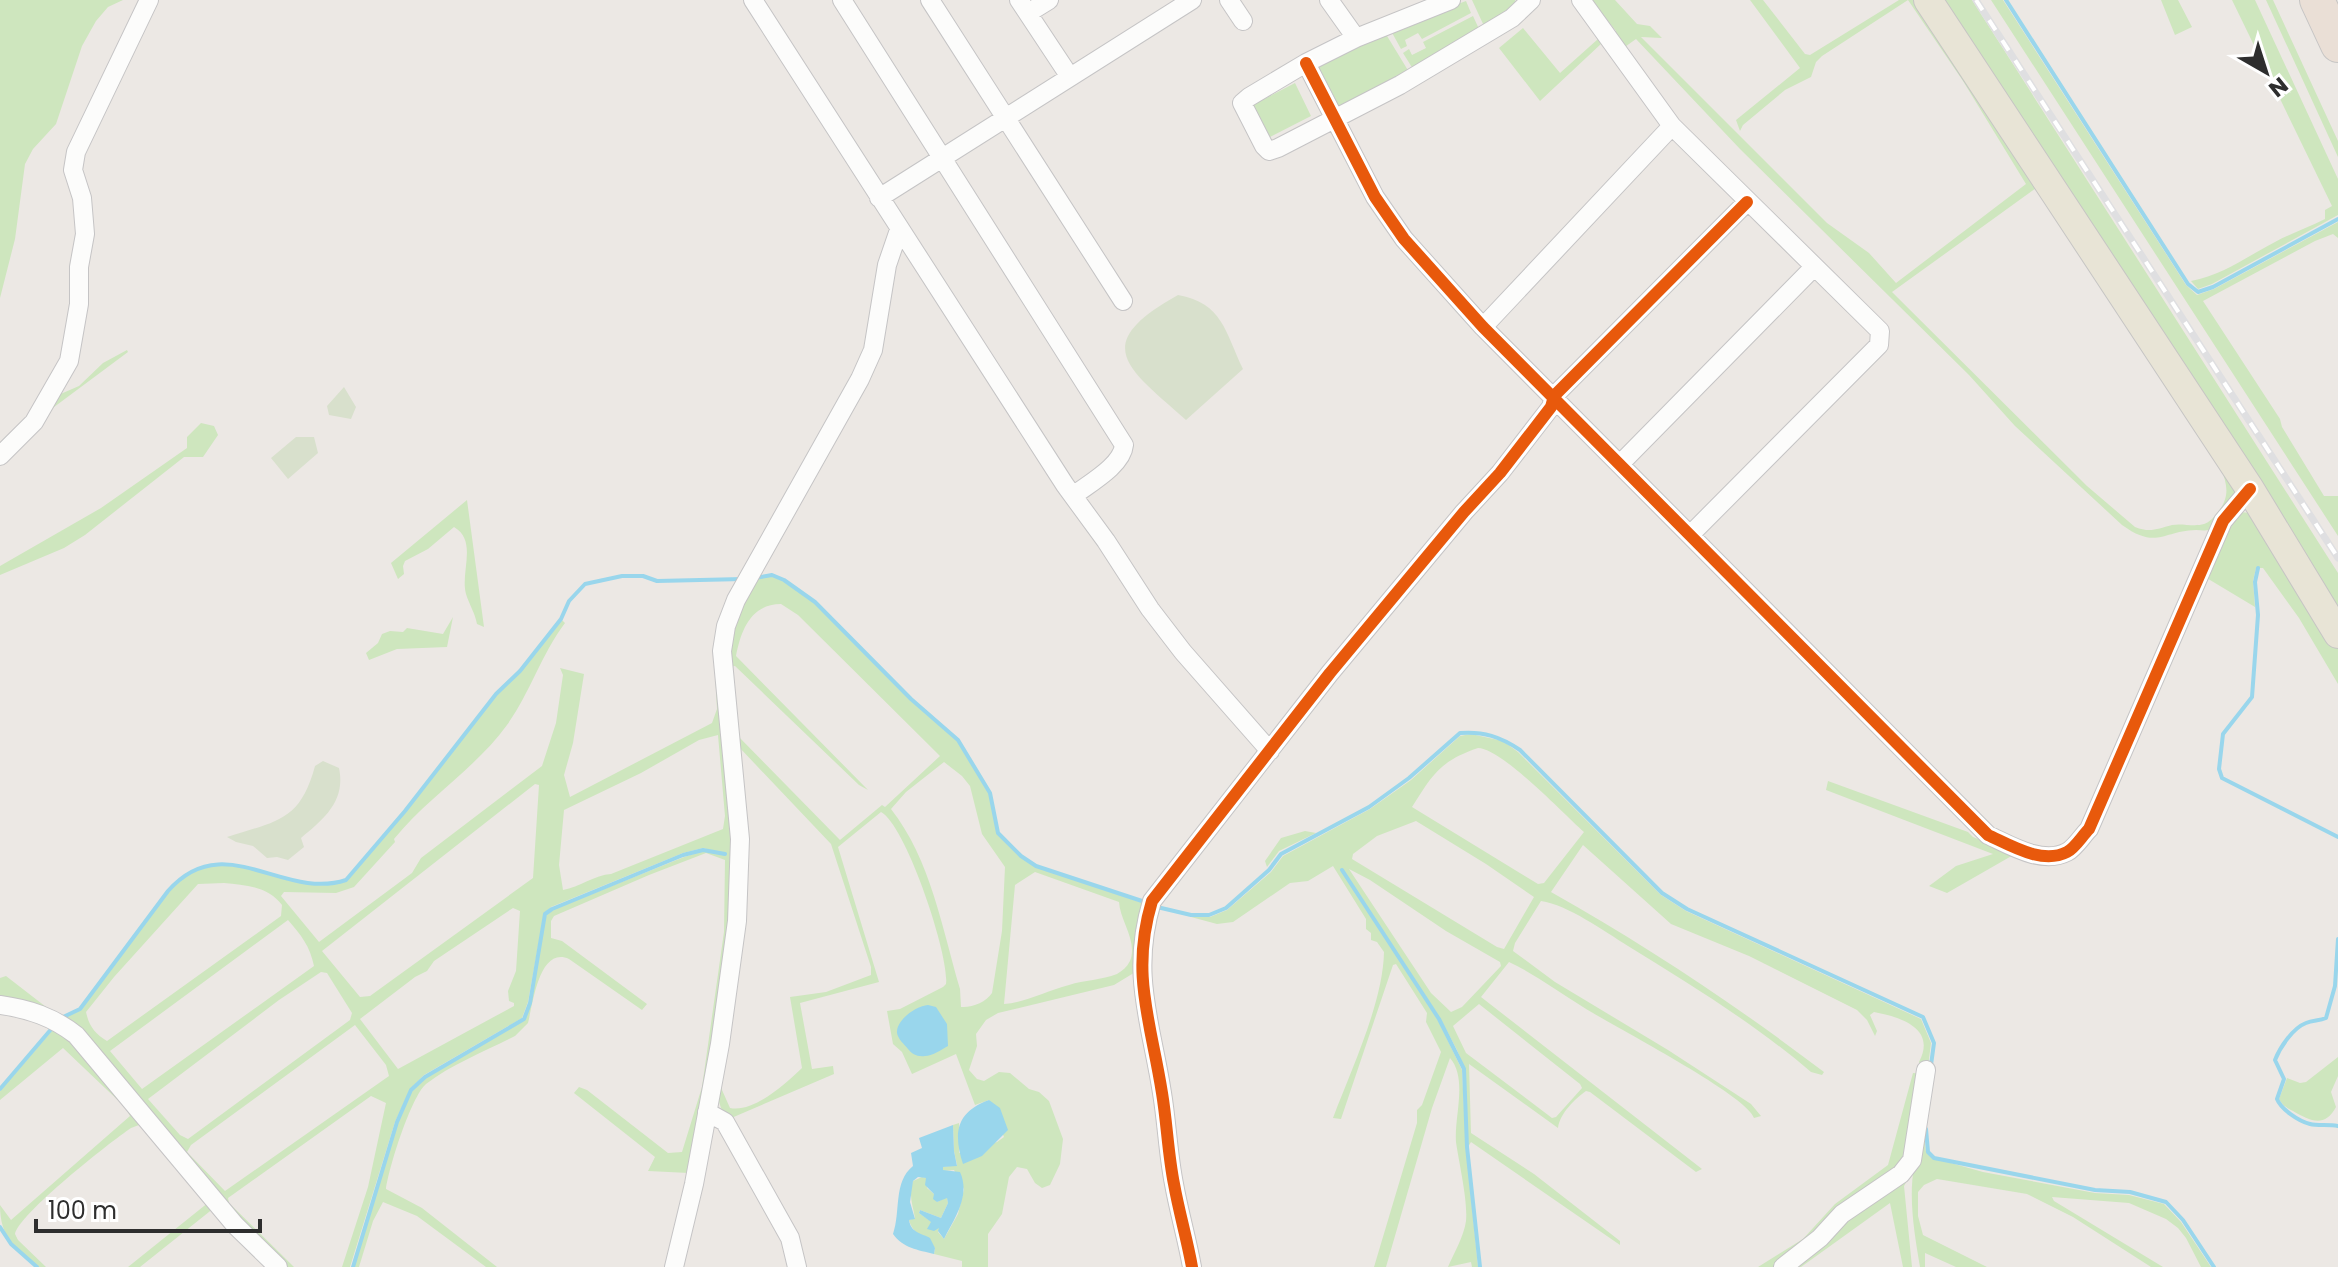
<svg xmlns="http://www.w3.org/2000/svg" width="2338" height="1267" viewBox="0 0 2338 1267" font-family="Poppins,sans-serif">
<style>
.green{fill:#cee6be;fill-rule:evenodd}
.cemetery{fill:#d8e0cc}
.water{fill:#99d6ec}
.lines{fill:none;stroke-linecap:round;stroke-linejoin:round}
.stream{stroke:#99d6ec;stroke-width:4}
.street-casing{stroke:#c5c4c5;stroke-width:20}
.primary-casing{stroke:#c6c5c4;stroke-width:30}
.highway-casing{stroke:#c6c5c4;stroke-width:36}
.street{stroke:#fcfcfb;stroke-width:18}
.primary{stroke:#e8e4d6;stroke-width:28}
.highway{stroke:#eadfd6;stroke-width:34}
.rail-casing{stroke:#dfdfe1;stroke-width:7}
.rail{stroke:#fff;stroke-width:4;stroke-dasharray:12;stroke-linecap:butt}
.cycleway-casing{stroke:#fff;stroke-width:17}
.cycleway{stroke:#e8590c;stroke-width:12}
</style>
<rect width="100%" height="100%" fill="#ece8e4"/>
<path class="green" d="M0 0H123L108 7 96 21 82 46 56 124 33 149 25 164 15 239 0 298Z
M1472 0H1515L1517 5 1484 26Z
M1591 0H1615L1637 24 1650 26 1662 38 1641 37 1827 223 1869 253 1896 283 2026 184 1963 81 1908 0 1822 56 1816 62 1811 77 1785 90 1743 125 1740 131 1736 120 1800 68 1750 0H1763L1805 54 1810 55 1899 0H1917L2039 186 1892 292 2087 486 2135 527C2150 533 2157 529 2172 525 2182 523 2194 527 2204 524 2209 523 2215 516 2218 512 2236 490 2221 470 2211 448L2235 489C2233 504 2220 520 2209 530 2204 531 2200 530 2196 530 2162 531 2157 550 2122 525L2015 426 1969 375 1740 149 1636 39 1622 49 1614 35 1616 31Z
M1938 0H1972L2338 573V617Z
M1991 0H2003L2186 285 2197 295 2214 289 2338 222V238L2333 234 2315 241 2203 301 2280 419 2282 427 2324 496H2338V536Z
M2161 0H2178L2192 27 2175 35Z
M2232 0H2255L2338 179V215L2212 284 2198 289 2191 281C2223 275 2246 257 2275 242 2291 233 2308 228 2325 219V210L2332 206Z
M2266 0H2273L2338 141V157Z
M1466 1 1471 13 1422 39 1418 33 1405 40 1407 46 1401 49 1390 29Z
M1473 16 1479 29 1413 69 1403 53 1409 49 1412 55 1426 48 1423 42Z
M1523 28 1560 73 1598 39 1602 43 1540 101 1499 48Z
M1384 31 1409 72 1339 111 1315 64Z
M1295 83 1311 116 1270 137 1253 105Z
M127 350 128 352 42 416 56 396 79 386 103 363Z
M201 423 214 426 218 435 203 457H184L85 535 64 548 0 575V566L101 508 187 448V437Z
M467 500 484 627 477 624C475 613 469 604 466 594 460 572 478 541 454 527L428 549 405 561 403 566 404 574 398 579 391 563Z
M2238 512 2252 513 2338 649V684L2299 618 2263 568H2256L2253 581 2255 607 2205 577 2218 540Z
M771 576 784 581 814 603 910 700 957 741 989 793 997 834 1020 857 1036 867 1146 904 1137 971 1114 985 998 1013 986 1020 976 1034 977 1046 969 1070 977 1079 984 1081 999 1072 1010 1073 1029 1089 1039 1092 1049 1101 1063 1139 1060 1164 1050 1185 1042 1188 1035 1183 1027 1169 1017 1167 1009 1177 1002 1214 988 1234V1267H962V1261L934 1254 935 1248C926 1237 913 1235 909 1220L915 1218C913 1206 908 1194 913 1181L922 1177 926 1178 927 1188 934 1194 937 1202 947 1197 948 1203 941 1218 920 1210 919 1213 940 1228 938 1232 944 1239 958 1214 964 1189 954 1170 943 1171V1167L957 1165 954 1151 953 1125 959 1123V1153L997 1142 1004 1137 989 1100 975 1105 956 1054 912 1074 902 1052 893 1044 887 1011 900 1009 943 987 946 984C950 957 906 825 881 812L838 847 879 982 800 1003 812 1069 833 1066 834 1074 729 1119C715 1105 718 1093 722 1074V1090L730 1108C754 1113 785 1084 802 1068L790 997 826 992 871 975V967L831 844 738 746 737 735 840 840 882 805 885 807 940 756 798 615 781 604C751 604 741 630 736 656L868 790 859 785 735 666 729 667 728 648 751 580ZM944 762 962 776 970 786 982 834 1005 867 1002 931 992 993C986 1002 972 1008 961 1007L960 989C942 928 931 860 891 809L906 792ZM1035 872 1119 902C1120 921 1138 941 1130 961 1127 967 1122 971 1117 974 1102 980 1084 980 1069 985 1046 991 1027 1002 1004 1004L1015 885Z
M453 617 447 647 397 649 369 660 366 653 378 643 382 634 390 631 403 632 407 628 443 634Z
M562 620 565 623C541 655 530 693 507 725 475 769 428 797 394 839L395 842 354 887 336 893 284 892 281 896 319 942 412 873 421 858 542 766 556 723 563 675 560 668 584 674 573 743 564 775 570 797 712 723 717 709 715 670 732 846V926L689 1173 648 1171 655 1157 574 1093 579 1087 587 1090 668 1153 682 1152 702 1087 724 932 725 860 706 853 649 875 554 916 551 921V938L562 941 647 1004 642 1010 569 959C539 946 533 1004 528 1023L515 1036C486 1051 452 1064 426 1084 411 1097 389 1167 386 1189L422 1208 497 1267H486L417 1216 383 1202 373 1221 359 1267H354L398 1123 412 1091 426 1078 525 1020 531 1003 546 915 552 910 684 857 703 851 726 854 703 848 683 853 551 907 544 913 528 1002 522 1018 424 1075 410 1089 395 1122 350 1267H342L368 1187 386 1103 371 1096 228 1198 229 1203 294 1267H284L63 1018 80 1010 169 892C224 828 284 903 347 881L405 812 496 694 520 672ZM718 735 725 816 723 829 611 874C595 875 579 887 563 890L559 865 564 810 641 773 699 740ZM535 784 539 785 533 878 370 996 360 997 322 951ZM224 883C245 885 268 886 282 905L281 916 107 1041C95 1034 89 1026 86 1012L114 977 198 884ZM513 908 520 911 516 971 508 991 509 1001 514 1003V1006L398 1069 360 1019 415 977 427 971 434 961ZM288 920C301 935 310 946 314 966L142 1089 110 1051ZM321 972 327 973 352 1013 350 1020 188 1139 180 1135 148 1099 279 1000ZM355 1025 386 1065 389 1076 225 1191 187 1152 191 1145Z
M1471 734 1503 741 1518 752 1661 895 1686 911 1921 1019 1931 1043 1928 1067 1921 1068 1919 1062C1937 1028 1900 1017 1874 1012L1870 1015 1877 1031 1875 1036 1867 1020 1857 1010 1749 956 1671 924 1583 845 1551 892C1647 946 1737 1006 1824 1072L1822 1075 1811 1072C1755 1024 1691 985 1628 946 1604 931 1568 905 1541 901L1515 943 1513 951 1555 982 1668 1050 1751 1104 1761 1116 1754 1118C1747 1095 1611 1025 1583 1007 1559 992 1535 974 1509 962L1481 997 1702 1169 1696 1172 1590 1092 1586 1091C1575 1099 1560 1113 1558 1128L1469 1064 1471 1133 1534 1174 1620 1241V1245L1471 1142 1468 1147 1465 1069 1457 1050 1440 1018 1340 867 1438 1020 1462 1070 1466 1147 1478 1267H1472L1471 1262 1448 1267C1454 1253 1464 1236 1466 1221 1468 1201 1459 1163 1456 1142 1454 1116 1468 1079 1450 1058L1432 1108 1386 1267H1374L1417 1123V1110L1422 1105 1441 1052 1426 1022 1427 1013 1396 964 1393 965 1341 1119 1333 1118C1351 1070 1383 1003 1384 952L1377 942 1371 940V933L1366 929V919L1333 866 1308 881 1290 883 1233 922 1217 924 1191 917H1210L1227 910 1271 872 1283 856 1370 809 1411 780 1460 736ZM1478 748C1501 748 1564 814 1584 832L1544 883 1538 884 1412 807C1433 774 1440 761 1478 748ZM1416 821 1486 864 1534 897 1504 949 1497 947 1352 859 1353 854 1377 836ZM1349 869 1370 880 1446 931 1500 962 1501 966 1462 1007 1451 1012 1431 993ZM1479 1004 1580 1084 1582 1088 1556 1117 1552 1118 1466 1053 1453 1026Z
M1828 781 1968 832 1973 837 2015 854 1947 893 1929 886 1956 866 1993 854 1826 790Z
M1305 831 1316 833 1279 851 1267 867 1265 861 1281 838Z
M6 976 59 1017 0 999V978Z
M57 1025 188 1177 139 1125 131 1128C110 1142 19 1214 15 1234L18 1240 46 1267H39C15 1246 0 1239 0 1205L11 1220 130 1116 125 1107 63 1048 0 1100V1091Z
M2338 1057V1076L2331 1092 2336 1107C2325 1128 2310 1121 2293 1111 2286 1107 2283 1106 2279 1099L2287 1078 2300 1083 2306 1082Z
M1913 1073 1923 1074 1906 1158 1775 1267H1758L1803 1239 1835 1204 1888 1165Z
M1924 1136 1926 1152 1933 1158 1983 1172 2095 1193 2129 1195 2164 1204 2181 1222 2211 1267H2201L2186 1238 2178 1228 2166 1219 2129 1203 2052 1197 2054 1201 2163 1267H2151L2073 1217 2027 1194 1937 1179 1924 1185 1918 1192V1216L1923 1235 1987 1267H1956L1925 1253V1267H1920C1913 1225 1904 1176 1924 1136Z
M1908 1179 1904 1186 1912 1267H1903L1890 1203 1801 1267H1788L1832 1227Z
M209 1202 214 1208 140 1267H128Z"/>
<path class="cemetery" d="M1178 295C1223 303 1225 332 1243 369L1186 420C1128 368 1088 345 1178 295Z
M344 387 356 407 351 419 329 415 327 406Z
M296 437H314L318 453 288 479 271 458Z
M323 761 339 768C346 801 324 819 301 838L304 847 288 860 277 857 267 858 253 846 236 842 227 837C276 821 300 822 315 766Z"/>
<path class="water" d="M928 1005 936 1007 947 1024 948 1046C941 1050 932 1056 925 1056 917 1057 912 1054 908 1049 904 1044 898 1039 897 1033 896 1020 916 1006 928 1005Z
M989 1100 1000 1108 1008 1130 982 1156 963 1164C953 1133 956 1112 989 1100Z
M953 1125 954 1151 957 1166 943 1167V1170L960 1172C971 1196 954 1219 944 1239L938 1231 939 1228 934 1231 927 1229 931 1222 919 1213 920 1210 941 1218 948 1203 947 1198 937 1202 933 1199 934 1194 925 1185 926 1178 918 1177 913 1181 910 1202 915 1219 909 1220C911 1233 921 1233 930 1238L935 1248 934 1254C918 1250 903 1248 893 1234 901 1211 893 1182 913 1166L911 1153 922 1148 919 1138Z"/>
<g class="lines">
<path class="stream" d="M2006 0 2188 284 2198 292 2213 287 2338 219
M2258 568 2255 582 2258 615 2252 697 2223 734 2219 769 2222 778 2338 837
M755 578 772 575 784 580 815 602 911 699 958 740 990 793 998 833 1021 856 1036 866 1145 902
M1342 870 1439 1019 1464 1069 1467 1147 1480 1267
M1157 907 1191 915H1209L1226 908 1269 870 1281 854 1369 807 1409 778 1460 733C1483 731 1501 737 1520 750L1662 893 1687 909 1923 1017 1934 1043 1931 1065
M2338 939 2335 986 2326 1018C2319 1021 2313 1020 2306 1023 2293 1028 2280 1047 2275 1060L2284 1079 2277 1099C2281 1109 2298 1121 2310 1124 2318 1126 2329 1124 2338 1126
M61 1018 80 1009 168 891C224 827 283 901 346 880L405 811 496 694 520 671 561 619 569 601 585 584 622 576H643L657 581 743 579
M0 1089 53 1027
M1926 1129 1928 1152 1934 1158 2095 1190 2130 1192 2166 1202 2183 1220 2214 1267
M0 1227 11 1244 37 1267
M353 1267 397 1122 411 1090 425 1077 524 1019 530 1003 545 914 552 909 683 855 703 850 725 854"/>
<defs>
<path id="street" d="M753 0 1065 485 1106 541 1150 609 1183 652 1270 751
M842 0 1124 445C1122 466 1088 484 1073 496
M930 0 1123 301
M1019 0 1070 77
M1229 0 1243 21
M1329 0 1356 38
M1451 0 1356 38 1306 63 1249 97 1242 103 1264 146 1269 151 1278 148 1400 85 1512 18 1531 0
M1581 0 1672 126 1880 331 1879 345 1690 535
M1028 13 1049 0
M1306 63 1375 197 1404 239 1483 327 1988 835C2010 845 2042 865 2067 852 2075 848 2082 836 2089 829L2223 521 2250 489
M879 198 1192 0
M1483 327 1672 126
M0 456 34 422 69 361 79 304V267L85 234 82 198 73 170 76 152 149 0
M1620 464 1814 267
M0 1005C29 1009 53 1017 76 1035L235 1225 278 1267
M707 1112 725 1122 790 1238 797 1267
M674 1267 694 1184 720 1044 737 921 740 839 722 651 726 626 736 600 860 379 873 350 887 265 899 230
M1192 1267C1187 1239 1179 1212 1174 1184 1168 1154 1167 1123 1162 1093 1151 1022 1130 974 1152 901L1330 673 1464 512 1500 473 1551 407 1554 396 1747 202
M1783 1267 1820 1238 1842 1214 1901 1174 1912 1160 1926 1070"/>
<path id="primary" d="M1928 0 2250 489 2338 634"/>
<path id="highway" d="M2317 0 2338 45"/>
</defs>
<use href="#street" class="street-casing"/>
<use href="#primary" class="primary-casing"/>
<use href="#highway" class="highway-casing"/>
<use href="#street" class="street"/>
<use href="#primary" class="primary"/>
<use href="#highway" class="highway"/>
<defs>
<path id="rail" d="M1976 0 2338 558"/>
</defs>
<use href="#rail" class="rail-casing"/>
<use href="#rail" class="rail"/>
<defs>
<path id="cycleway" d="M1306 63 1375 197 1404 239 1483 327 1988 835C2010 845 2042 865 2067 852 2075 848 2082 836 2089 829L2223 521 2250 489
M1192 1267C1187 1239 1179 1212 1174 1184 1168 1154 1167 1123 1162 1093 1151 1022 1130 974 1152 901L1330 673 1464 512 1500 473 1551 407 1554 396 1747 202"/>
</defs>
<use href="#cycleway" class="cycleway-casing"/>
<use href="#cycleway" class="cycleway"/>
</g>
<g transform="translate(2266 72) rotate(141)" stroke="#ffffff" stroke-width="6" paint-order="stroke">
<path d="M0-6L14 30L0 20L-14 30Z" fill="#2e2e2e"/>
<text y="-12" font-size="22" font-weight="bold" text-anchor="middle" fill="#2e2e2e">N</text>
</g>
<path d="M36 1219v12h224v-12" fill="none" stroke="#2e2e2e" stroke-width="4"/>
<text x="48" y="1219" font-size="24" fill="#2e2e2e" stroke="#ffffff" stroke-width="6" paint-order="stroke">100 m</text>
</svg>
